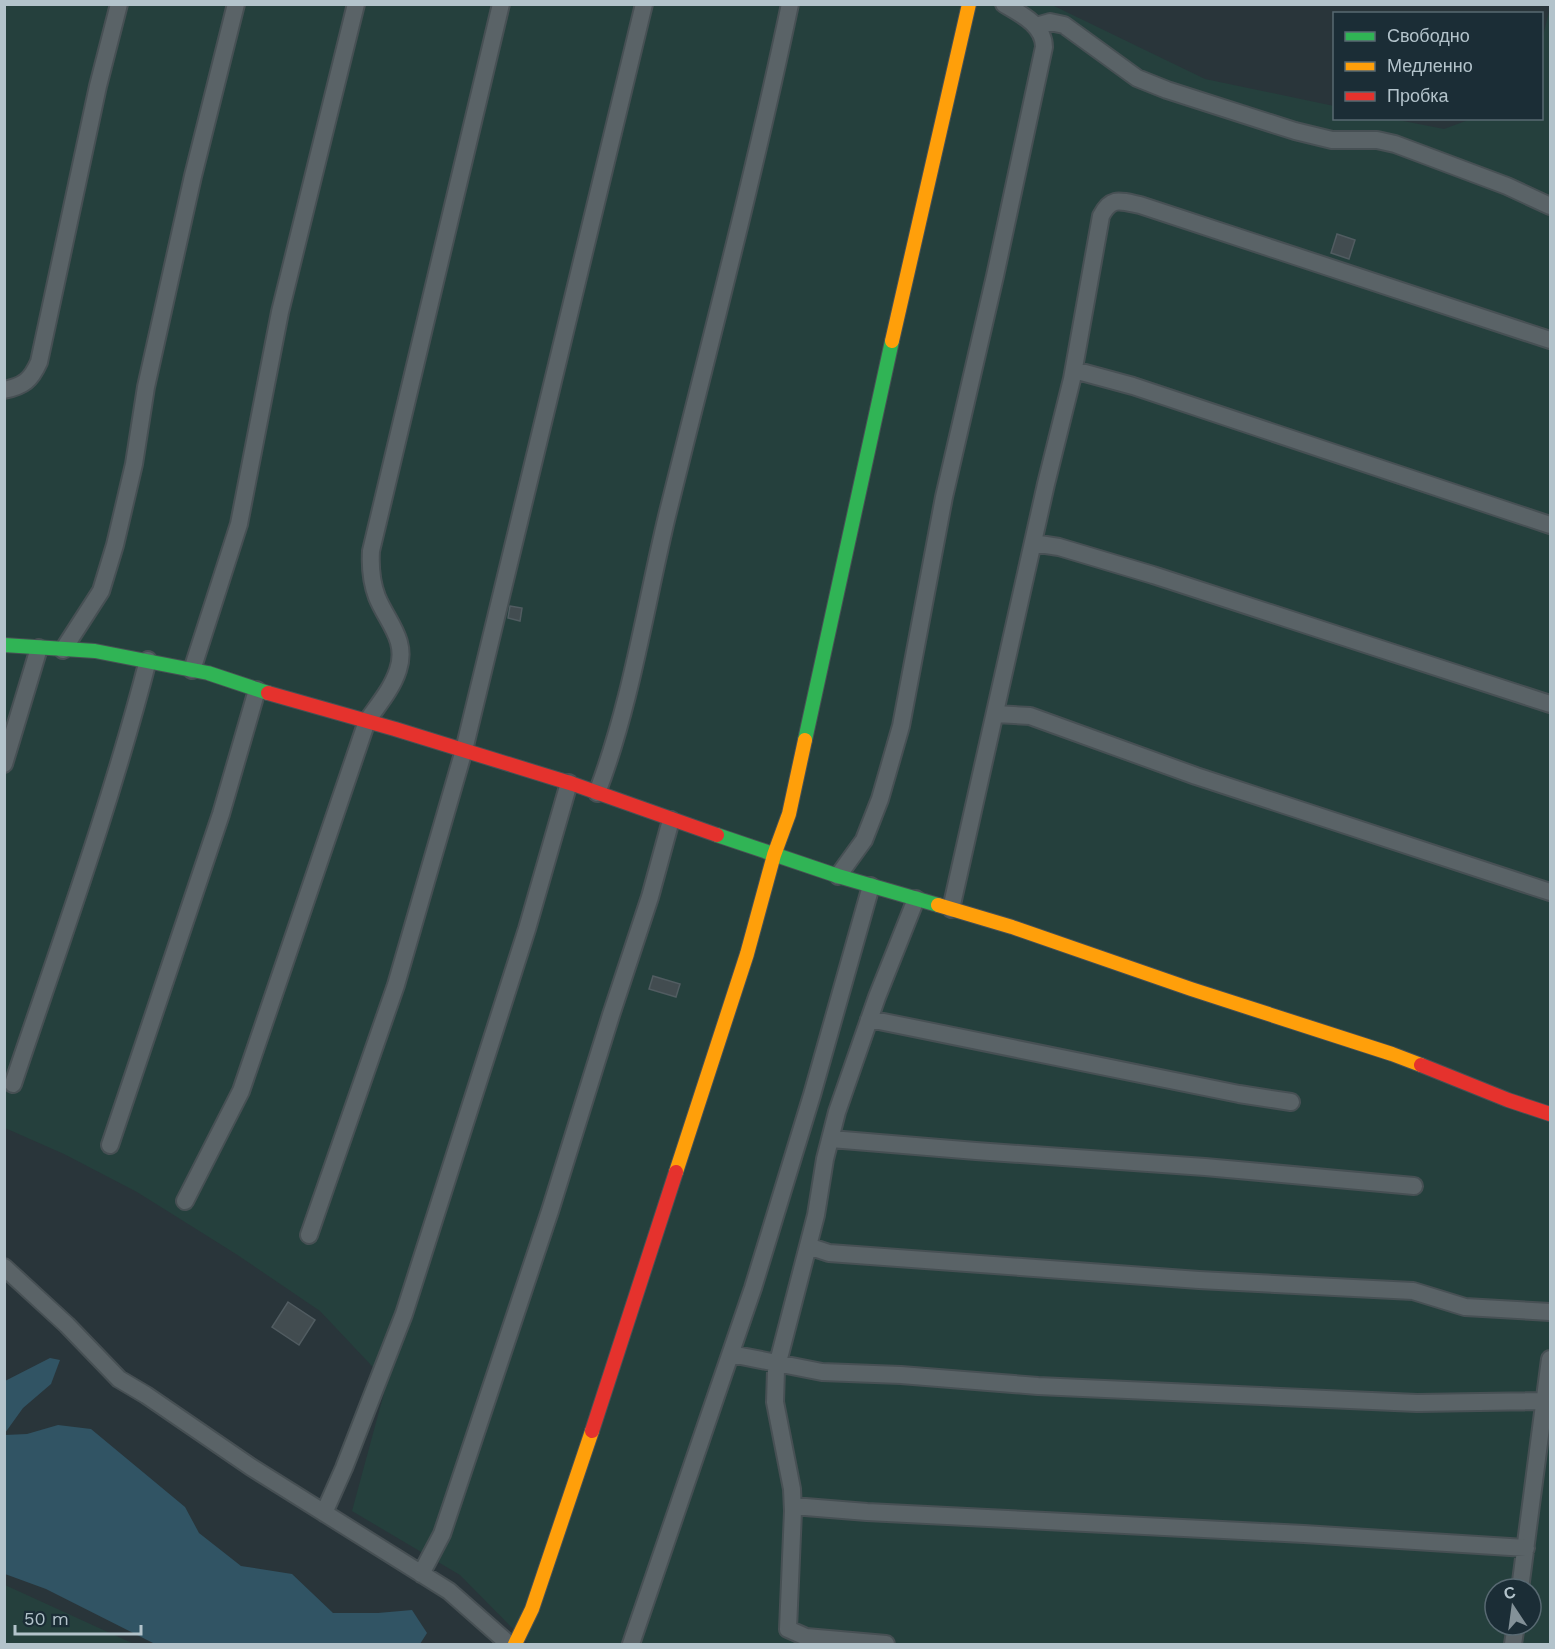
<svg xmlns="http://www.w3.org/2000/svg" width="1555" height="1649" viewBox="0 0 1555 1649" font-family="'Work Sans',sans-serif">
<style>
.green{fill:#25403d;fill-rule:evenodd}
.water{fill:#315464}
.building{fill:#424c50;stroke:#515c61;stroke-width:1.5}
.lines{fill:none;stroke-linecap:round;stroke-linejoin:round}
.street-casing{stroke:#475054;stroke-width:20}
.fast-casing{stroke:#475054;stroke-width:16}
.slow-casing{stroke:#475054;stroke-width:16}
.jam-casing{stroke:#475054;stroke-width:16}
.street{stroke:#5a6367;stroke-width:16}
.fast{stroke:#30b455;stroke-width:14}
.slow{stroke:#ff9f0a;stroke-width:14}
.jam{stroke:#e5322d;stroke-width:14}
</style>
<rect width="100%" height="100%" fill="#29353a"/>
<path class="green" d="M5 5H1052L1205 79 1334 106V118L1393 119 1444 129 1471 119 1542 118V40L1550 8V1644H528L460 1575 352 1511 387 1382 320 1311 236 1254 137 1192 64 1154 5 1128ZM1495 1589H1531V1625H1495Z
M5 1585 134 1644H5Z"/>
<path class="water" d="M50 1358 60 1360 51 1384 23 1408 5 1433V1381Z
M58 1425 91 1429 185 1507 199 1533 241 1566 292 1574 333 1613H378L412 1610 427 1633 420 1644H155L46 1589 5 1574V1435L27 1434Z"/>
<path class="building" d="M1337 234 1355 240 1349 259 1331 253Z
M510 606 522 608 520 621 508 618Z
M653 976 680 984 676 997 649 989Z
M288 1302 315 1320 299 1345 272 1327Z"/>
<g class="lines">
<defs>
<path id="street" d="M1036 26 1050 22 1064 25 1137 78 1167 90 1295 131 1332 140H1377L1395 144 1507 186 1550 206
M1074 370 1133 386 1550 525
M4 390C24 386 31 380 39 362L98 86 119 4
M1033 543 1059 547 1153 575 1550 704
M63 650 101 591 115 545 134 464 146 387 193 176 236 4
M192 670 239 524 280 312 356 4
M996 714 1030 716 1196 776 1550 892
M4 764 39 648
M597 793C631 704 645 608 667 516 709 346 754 176 790 4
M838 876 864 840 880 799 901 726 944 497 995 276 1044 47C1044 25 1021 14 1004 4
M951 909 1046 484 1072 379 1101 216C1111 196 1121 201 1140 205L1550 340
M869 1019 1239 1094 1291 1102
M13 1084C60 944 111 804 148 660
M831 1139 976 1151 1205 1167 1414 1186
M110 1145 221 814 257 690
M185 1201 241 1091 367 721C378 705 392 689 398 670 408 640 387 622 377 597 371 581 370 568 371 551L501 4
M309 1235 396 985 464 750 644 4
M808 1246 829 1253 1199 1280 1413 1291 1465 1307 1550 1312
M4 1267 67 1325 119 1379 146 1395 251 1467 449 1591 509 1644
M731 1354 822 1372 901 1375 1038 1386 1417 1403 1545 1401
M793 1506 867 1512 1304 1534 1526 1548
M324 1513 344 1468 404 1314 527 929 569 783
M421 1574 442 1534 550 1211 611 1015 650 897 671 820
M1520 1589 1550 1359
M631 1644 753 1288 812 1095 871 886
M886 1644 806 1637 788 1629 793 1511 792 1489 775 1402 776 1370 816 1215 825 1159 837 1112 877 997 916 899
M1513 1644 1516 1625"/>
<path id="fast" d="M4 645 95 651 208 673 268 693
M805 740 892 341
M717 835 838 876 938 905"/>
<path id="slow" d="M892 341 969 4
M938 905 1012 927 1191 989 1392 1054 1421 1065
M676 1172 747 954 774 855 789 814 805 740
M515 1644 532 1609 592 1431"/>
<path id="jam" d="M268 693 395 729 573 784 717 835
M1421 1065 1508 1100 1550 1114
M592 1431 676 1172"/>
</defs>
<use href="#street" class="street-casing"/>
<use href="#fast" class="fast-casing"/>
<use href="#slow" class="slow-casing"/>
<use href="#jam" class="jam-casing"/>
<use href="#street" class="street"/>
<use href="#fast" class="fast"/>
<use href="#slow" class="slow"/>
<use href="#jam" class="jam"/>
</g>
<rect width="1555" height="1649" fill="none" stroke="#b3c3cb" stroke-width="12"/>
<rect x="1333" y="12" width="210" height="108" fill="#1b2d36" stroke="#586972" stroke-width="1.5"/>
<rect x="1345" y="32" width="30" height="9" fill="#30b455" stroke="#586972" stroke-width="1.5"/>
<text x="1387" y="42" font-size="18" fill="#b3c3cb">Свободно</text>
<rect x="1345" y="62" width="30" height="9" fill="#ff9f0a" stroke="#586972" stroke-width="1.5"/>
<text x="1387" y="72" font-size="18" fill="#b3c3cb">Медленно</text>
<rect x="1345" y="92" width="30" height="9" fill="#e5322d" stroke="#586972" stroke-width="1.5"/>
<text x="1387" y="102" font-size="18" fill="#b3c3cb">Пробка</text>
<g transform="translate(1513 1607) rotate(347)"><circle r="28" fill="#1b2d36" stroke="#586972" stroke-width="1.5"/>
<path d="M0-4.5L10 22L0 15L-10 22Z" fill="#839198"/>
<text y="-9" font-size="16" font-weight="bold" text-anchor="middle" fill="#b3c3cb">С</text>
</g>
<path d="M15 1625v9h126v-9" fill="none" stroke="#b3c3cb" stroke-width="3"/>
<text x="24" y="1625" font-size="18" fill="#b3c3cb" stroke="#1b2d36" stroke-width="4.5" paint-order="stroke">50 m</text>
</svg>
